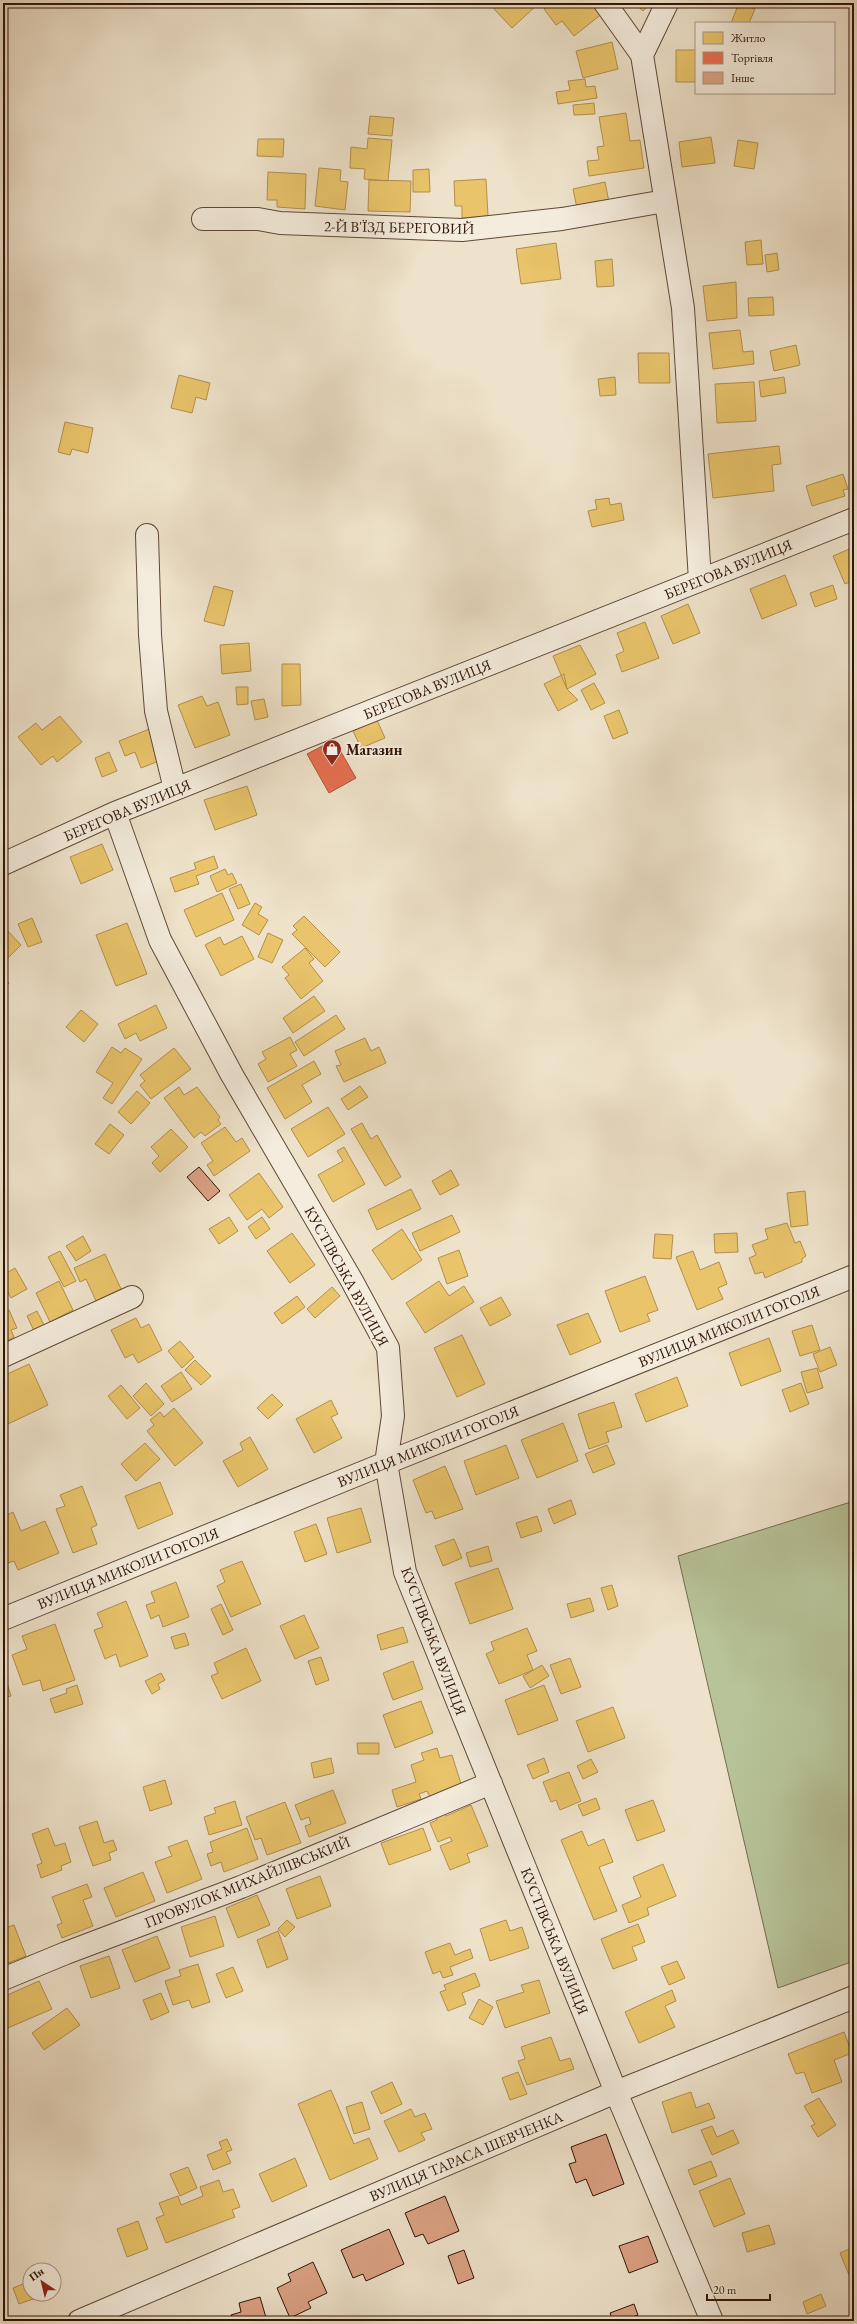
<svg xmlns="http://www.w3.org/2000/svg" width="857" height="2324" viewBox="0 0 857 2324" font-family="'EB Garamond',serif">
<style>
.green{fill:#b7c398;stroke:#746c50}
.homes{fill:#e9c46a;stroke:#b28f4d}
.shops{fill:#e76f51;stroke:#b0543b}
.building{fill:#dba284;stroke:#311408}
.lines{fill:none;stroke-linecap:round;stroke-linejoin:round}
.minor-casing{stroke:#604838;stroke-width:24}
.minor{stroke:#f4ecdd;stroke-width:22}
.labels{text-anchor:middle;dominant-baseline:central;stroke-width:4;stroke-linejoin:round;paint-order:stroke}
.street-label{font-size:15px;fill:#311408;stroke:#f4ecdd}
.poi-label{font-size:15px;font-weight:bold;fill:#311408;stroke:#f4ecdd;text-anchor:start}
</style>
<rect width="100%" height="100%" fill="#eee2ca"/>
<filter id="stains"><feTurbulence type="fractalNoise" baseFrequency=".005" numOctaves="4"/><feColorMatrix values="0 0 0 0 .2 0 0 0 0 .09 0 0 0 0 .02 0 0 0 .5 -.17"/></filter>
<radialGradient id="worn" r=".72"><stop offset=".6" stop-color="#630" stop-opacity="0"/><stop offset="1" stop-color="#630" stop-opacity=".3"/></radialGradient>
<path class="green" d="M854 1501V1961L778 1988 678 1556Z"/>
<path class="homes" d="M500 3H534L537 5 512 28 494 9Z
M553 3H595L603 13 574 36 562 21 556 25 544 9Z
M634 3H651L643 11Z
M739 3 755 9 749 23H731Z
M612 42 618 69 583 78 576 51Z
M676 50H696V82H676Z
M585 79 586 87 595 86 597 98 558 104 556 92 570 90 568 81Z
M594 103 595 114 574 115 573 105Z
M626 113 630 141 640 140 644 168 589 176 587 161 599 160 597 147 604 146 599 117Z
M370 116 394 118 392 136 368 134Z
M711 137 715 163 682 167 679 142Z
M368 138 392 140 388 181 364 179 365 169 350 168 351 147 367 149Z
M258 139H284L283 157 257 156Z
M738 140 758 143 754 169 734 166Z
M319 168 341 170 340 181 348 182 345 210 315 206Z
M429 169 430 192H413V170Z
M268 172 306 174 305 209 277 207V200H267Z
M486 179 488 216 462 218V206H455L454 181Z
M369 180 411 181 410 212 368 211Z
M605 182 609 202 577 208 573 189Z
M761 240 763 264 747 265 745 242Z
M556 243 561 279 521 284 516 249Z
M777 253 779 270 767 272 765 255Z
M612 259 614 286 597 287 595 261Z
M736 282 737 318 707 321 703 286Z
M773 297 774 315 749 316 748 298Z
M740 330 743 352 753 351 754 364 713 369 709 333Z
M796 345 800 365 774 371 770 351Z
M638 353H669L670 383H639Z
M179 375 210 383 206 400 196 397 192 413 171 408Z
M615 377 616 395 600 396 598 379Z
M784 377 786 393 761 397 759 381Z
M754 382 756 421 717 423 715 384Z
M65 422 93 428 88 453 72 449 70 455 58 452Z
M779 446 781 464 772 465 774 491 713 498 708 454Z
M843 474 848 489 843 490 845 496 812 506 806 486Z
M609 498 610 505 621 503 624 520 592 527 588 511 597 509 595 500Z
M854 547V580L845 584 833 556Z
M785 575 797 605 762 619 750 589Z
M833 585 837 599 815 607 810 593Z
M214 586 233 591 224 626 204 621Z
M688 604 700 633 673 644 661 616Z
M645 622 659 658 622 672 616 655 624 651 617 633Z
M249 643 251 671 222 674 220 645Z
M580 645 596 674 567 689 553 656Z
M282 664H300L301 705 282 706Z
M564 674 567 689 578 700 558 711 544 684Z
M594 683 605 703 591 710 581 690Z
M236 687H248V704L237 705Z
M202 696 207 706 218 702 230 735 195 748 178 705Z
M264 699 268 717 255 720 251 701Z
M619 710 628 733 613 739 604 716Z
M60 716 82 742 57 762 53 756 41 765 18 737 36 723 42 730Z
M377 720 385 738 361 748 353 731Z
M152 728 164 759 141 768 135 752 125 756 119 741Z
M109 752 117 771 102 777 95 758Z
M247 786 257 815 215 830 204 800Z
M102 844 113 870 81 884 70 857Z
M214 856 218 868 196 876 199 884 175 892 170 878 196 869 194 863Z
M225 869 228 875 232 873 237 883 217 892 210 876Z
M241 884 250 904 238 909 229 889Z
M222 893 234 920 196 937 184 910Z
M255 903 262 907 258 914 268 920 259 935 242 925Z
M304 916 340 952 325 967 292 934 297 930 293 926Z
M32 918 42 942 28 947 18 924Z
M127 923 147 974 116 986 96 935Z
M3 926 21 945 3 963Z
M268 933 283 940 272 963 258 957Z
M242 936 254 959 221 976 205 945 220 937 224 945Z
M305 948 314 959 309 963 323 981 301 999 285 978 289 975 282 967Z
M3 977 9 983 3 990Z
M314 996 325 1011 293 1033 283 1018Z
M156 1005 167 1028 140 1041 136 1033 125 1039 118 1024Z
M81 1010 98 1024 84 1042 66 1027Z
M336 1015 345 1029 304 1056 295 1042Z
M290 1037 297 1050 290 1054 297 1066 268 1082 258 1064 266 1059 262 1052Z
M365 1038 371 1051 379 1047 386 1063 344 1082 336 1066 341 1065 335 1051Z
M112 1047 121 1053 125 1048 142 1059 112 1104 103 1098 113 1083 96 1072Z
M174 1048 191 1069 151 1099 140 1085 145 1081 140 1075Z
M314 1061 321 1074 302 1085 312 1102 285 1119 267 1088Z
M360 1086 368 1097 348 1110 341 1099Z
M179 1087 184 1095 197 1087 220 1117 218 1120 221 1124 205 1136 201 1132 194 1138 164 1098Z
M137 1091 150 1103 131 1124 118 1112Z
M328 1107 345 1134 308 1157 291 1129Z
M362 1123 371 1139 377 1135 401 1177 385 1186 351 1129Z
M110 1124 124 1135 109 1154 95 1144Z
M225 1127 236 1142 242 1138 250 1151 214 1176 207 1165 213 1161 201 1143Z
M171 1129 188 1147 160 1172 152 1163 159 1156 151 1147Z
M344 1147 365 1184 333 1202 318 1175 343 1161 337 1151Z
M451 1170 459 1185 440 1195 432 1181Z
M259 1173 283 1207 269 1218 262 1209 247 1220 229 1195Z
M411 1189 421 1209 377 1230 368 1210Z
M805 1191 808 1225 791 1227 787 1193Z
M452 1215 460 1232 420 1251 412 1233Z
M229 1217 238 1231 219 1244 209 1229Z
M262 1217 270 1229 256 1239 248 1227Z
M787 1223 795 1243 800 1241 806 1256 802 1259V1262L765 1278 763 1272 755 1274 749 1258 756 1255 752 1245 768 1239 765 1229Z
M402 1229 422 1260 392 1280 372 1250Z
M292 1233 315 1265 290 1283 267 1251Z
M737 1233 738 1252 715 1253 714 1234Z
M655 1234 673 1235 671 1259 653 1258Z
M83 1236 91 1251 76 1261 66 1246Z
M459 1250 468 1276 447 1284 438 1258Z
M60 1251 76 1281 64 1287 48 1257Z
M693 1251 700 1270 719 1262 727 1284 718 1288 723 1299 697 1310 676 1257Z
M105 1254 121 1289 96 1301 86 1279 80 1282 74 1268Z
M15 1268 27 1289 11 1298 7 1291 3 1293V1275Z
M645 1276 658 1310 647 1314 650 1321 620 1332 605 1291Z
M59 1281 73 1310 50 1322 36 1293Z
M439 1281 449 1296 464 1286 474 1302 425 1333 406 1303Z
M332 1287 340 1296 315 1318 307 1309Z
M297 1296 305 1307 282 1324 274 1313Z
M501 1297 511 1315 490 1326 480 1308Z
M9 1310 17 1328 11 1330 14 1337 3 1343V1313Z
M37 1311 46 1329 35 1333 27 1316Z
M588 1313 601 1342 570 1355 557 1325Z
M136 1318 141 1328 149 1324 162 1350 138 1363 133 1354 125 1358 111 1330Z
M812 1325 820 1350 800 1356 792 1331Z
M462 1335 485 1384 457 1397 434 1348Z
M769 1338 781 1371 741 1386 729 1353Z
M180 1341 194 1357 182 1368 168 1351Z
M830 1347 837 1365 820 1372 813 1354Z
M195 1360 211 1376 201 1385 185 1370Z
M29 1364 48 1405 6 1425 3 1418V1376Z
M817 1368 823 1388 807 1393 801 1372Z
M181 1372 192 1389 172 1402 161 1386Z
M677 1377 688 1406 646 1422 635 1394Z
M146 1383 164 1404 151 1416 133 1396Z
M801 1383 809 1404 790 1412 782 1390Z
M121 1385 140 1408 127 1419 108 1396Z
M272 1394 283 1405 268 1419 257 1408Z
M331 1400 338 1414 331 1417 342 1438 314 1453 296 1419Z
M614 1402 622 1427 606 1432 609 1442 589 1449 578 1414Z
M174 1408 203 1443 175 1466 147 1431 154 1425 150 1420 160 1412 164 1417Z
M563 1423 578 1461 537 1478 521 1440Z
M250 1437 268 1469 238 1487 223 1461 243 1450 240 1443Z
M145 1443 160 1459 136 1481 121 1464Z
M506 1445 519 1478 476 1495 464 1461Z
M607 1445 615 1464 593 1473 585 1454Z
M445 1466 463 1509 435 1519 432 1511 426 1513 413 1480Z
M160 1482 173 1514 138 1529 125 1496Z
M82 1486 97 1525 91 1528 97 1544 73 1553 56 1509 65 1506 60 1495Z
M571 1500 576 1514 554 1524 548 1509Z
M361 1508 371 1542 337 1553 327 1518Z
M13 1512 21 1531 45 1521 59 1553 18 1570 14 1561 5 1564 3 1559V1517Z
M537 1516 542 1531 521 1538 516 1523Z
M316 1524 327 1554 305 1562 294 1532Z
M454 1539 462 1558 443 1566 435 1546Z
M488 1546 492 1561 470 1567 466 1553Z
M242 1561 261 1604 231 1617 217 1586 225 1582 220 1570Z
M498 1568 513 1609 470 1624 455 1583Z
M176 1582 189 1617 163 1627 159 1615 151 1619 146 1605 155 1602 151 1592Z
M612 1585 618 1606 608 1610 601 1588Z
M590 1598 594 1611 571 1618 567 1604Z
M126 1601 148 1656 120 1667 116 1654 105 1659 94 1630 103 1627 97 1613Z
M221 1604 233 1630 223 1635 211 1609Z
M304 1615 319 1648 295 1659 280 1626Z
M55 1624 75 1680 43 1691 40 1680 23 1685 12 1655 27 1649 22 1636Z
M403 1627 408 1642 381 1650 377 1635Z
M527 1628 537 1651 527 1655 533 1670 499 1684 486 1654 494 1650 491 1642Z
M185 1633 189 1645 175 1649 171 1637Z
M246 1648 261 1681 222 1699 211 1676 218 1673 214 1663Z
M321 1657 329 1680 316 1685 308 1661Z
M570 1658 581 1687 561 1694 550 1665Z
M413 1661 423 1689 393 1700 383 1673Z
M542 1665 549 1676 530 1688 523 1676Z
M3 1670 11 1696 3 1698Z
M161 1673 165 1680 158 1684 160 1689 152 1694 145 1681Z
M77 1685 83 1704 55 1713 50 1699 67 1693 66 1689Z
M544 1685 558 1720 518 1735 505 1700Z
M421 1701 433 1733 395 1748 383 1715Z
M613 1707 625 1738 588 1752 576 1721Z
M357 1743H379V1754H358Z
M437 1748 440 1758 452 1755 462 1787 430 1797 427 1791 419 1794 421 1799 397 1807 392 1790 416 1782 411 1765 424 1760 421 1753Z
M331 1758 334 1773 314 1778 311 1763Z
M544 1758 549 1772 533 1779 527 1765Z
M591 1759 598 1772 583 1779 577 1766Z
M569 1772 581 1801 560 1810 556 1800 551 1802 543 1782Z
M165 1780 172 1804 150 1811 143 1787Z
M333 1790 346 1823 309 1837 305 1826 311 1824 309 1817 301 1820 295 1805Z
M596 1798 600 1809 583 1816 578 1805Z
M653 1800 665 1831 637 1841 625 1810Z
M235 1801 242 1825 209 1835 204 1817 216 1813 214 1808Z
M285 1802 301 1843 267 1855 261 1838 255 1840 246 1817Z
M471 1805 488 1846 467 1854 470 1862 450 1870 440 1846 452 1841 450 1837 438 1842 430 1823 437 1820 435 1815 444 1811 446 1816Z
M97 1821 104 1843 113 1840 117 1850 109 1853 111 1860 93 1866 79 1827Z
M48 1828 55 1846 65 1843 71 1862 61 1866 62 1870 41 1878 37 1865 42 1863 32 1834Z
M247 1828 258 1859 224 1872 221 1862 211 1866 207 1854 213 1852 210 1842Z
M423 1828 431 1850 389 1865 381 1843Z
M582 1831 588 1846 604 1839 613 1862 599 1867 617 1911 594 1920 561 1840Z
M187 1840 202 1879 167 1893 155 1862 172 1856 168 1847Z
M663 1864 676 1896 647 1908 649 1915 629 1923 622 1905 641 1897 633 1877Z
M143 1872 155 1901 116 1917 104 1888Z
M320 1876 331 1906 297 1919 286 1889Z
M87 1884 92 1897 83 1900 93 1926 62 1938 57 1925 62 1923 52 1897Z
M257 1895 270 1925 238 1938 226 1908Z
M215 1916 224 1946 190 1957 181 1927Z
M287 1920 295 1927 285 1937 278 1929Z
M506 1920 510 1931 522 1927 529 1948 490 1961 480 1929Z
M638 1924 645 1942 632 1947 637 1960 613 1969 601 1939Z
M14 1925 26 1956 3 1965V1929Z
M278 1931 288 1959 267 1968 257 1940Z
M157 1936 170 1968 135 1982 122 1950Z
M450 1943 455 1955 470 1949 473 1958 450 1967 453 1975 443 1978 440 1971 433 1974 425 1952Z
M109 1956 120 1988 91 1998 80 1966Z
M677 1961 685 1978 669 1985 661 1967Z
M198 1964 210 2002 192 2008 189 2000 173 2005 165 1981 181 1976 179 1970Z
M233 1967 243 1991 226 1998 216 1974Z
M475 1973 480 1986 462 1993 466 2004 448 2011 440 1992 446 1990 444 1985Z
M539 1980 550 2013 505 2028 496 2001 524 1992 521 1985Z
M39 1981 52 2009 3 2030V1997Z
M672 1990 676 2001 665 2006 675 2027 639 2043 625 2012Z
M161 1993 169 2012 151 2020 143 2000Z
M479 1999 493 2007 483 2025 469 2018Z
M67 2008 80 2025 44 2050 32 2033Z
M844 2032 852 2053 834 2060 842 2082 812 2093 804 2072 796 2074 788 2054Z
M551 2037 560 2061 570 2058 574 2069 527 2085 518 2061 525 2059 521 2047Z
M518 2072 527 2094 510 2100 502 2078Z
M392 2082 402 2104 381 2114 371 2092Z
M331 2090 354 2144 369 2138 378 2159 330 2180 298 2104Z
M691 2092 696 2108 709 2103 715 2118 672 2133 662 2102Z
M819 2098 836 2125 818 2137 811 2126 815 2124 804 2106Z
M362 2102 370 2129 354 2134 346 2107Z
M411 2109 415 2117 425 2113 432 2129 421 2133 425 2140 399 2152 384 2121Z
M712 2126 717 2137 733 2130 739 2143 712 2155 701 2130Z
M227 2139 232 2150 226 2152 231 2163 213 2170 207 2155 222 2149 219 2142Z
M295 2158 307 2186 272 2202 259 2174Z
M711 2161 717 2176 694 2185 688 2170Z
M188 2167 197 2188 180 2196 170 2174Z
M730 2178 745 2214 714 2227 699 2191Z
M219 2180 223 2192 233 2189 240 2207 232 2210 235 2217 166 2243 156 2218 164 2215 159 2203 178 2196 181 2205 203 2196 200 2187Z
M138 2221 148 2249 127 2257 117 2229Z
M769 2225 775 2244 747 2252 742 2233Z
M854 2247V2273L849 2275 840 2253Z
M54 2274 60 2289 54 2291Z
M30 2281V2294H47L19 2304 13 2288Z
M3 2284 7 2293 3 2295Z
M821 2294 826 2306 807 2314 803 2302Z"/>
<path class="shops" d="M334 740 356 778 329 793 307 754Z"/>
<path class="building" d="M199 1167 220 1191 208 1201 187 1177Z
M606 2134 624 2184 593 2196 586 2179 576 2183 569 2164 576 2162 571 2147Z
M445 2196 459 2231 428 2244 423 2234 415 2237 405 2213Z
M389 2229 404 2264 366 2281 363 2274 353 2278 341 2250Z
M648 2236 658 2262 629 2273 619 2246Z
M464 2250 474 2278 458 2284 448 2256Z
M313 2262 327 2293 308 2302 311 2308 290 2318 277 2288 291 2281 288 2274Z
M260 2297 267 2321H233L231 2315 241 2312 239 2303Z
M634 2304 638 2315 621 2321H613L610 2313Z"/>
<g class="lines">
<defs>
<path id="minor" d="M605 3 642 55
M667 3 642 55 683 308 700 580
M203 219H258L280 223 462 230 562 219 665 201
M147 535 150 635 156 711 175 789
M115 813 160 940 232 1075 352 1281 388 1348 393 1416 386 1463 405 1572 616 2092 712 2321
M3 864 115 813 854 519
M3 1356 132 1297
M3 1619 386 1463 854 1276
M3 1979 66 1953 241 1887 491 1783
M79 2321 616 2092 854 1997"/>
</defs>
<use href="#minor" class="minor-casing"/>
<use href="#minor" class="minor"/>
</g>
<defs>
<symbol id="shop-pin" viewBox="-11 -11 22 30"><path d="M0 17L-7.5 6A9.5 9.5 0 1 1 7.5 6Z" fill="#8f2418" stroke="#f4ecdd"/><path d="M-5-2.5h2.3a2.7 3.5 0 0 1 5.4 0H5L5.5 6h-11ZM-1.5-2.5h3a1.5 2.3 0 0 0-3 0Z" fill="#fff"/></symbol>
</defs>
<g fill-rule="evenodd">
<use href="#shop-pin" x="321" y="738" width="22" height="30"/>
</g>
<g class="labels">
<g class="street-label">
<text transform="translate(399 227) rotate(1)">2-Й В'ЇЗД БЕРЕГОВИЙ</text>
<text transform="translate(728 569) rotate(-22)">БЕРЕГОВА ВУЛИЦЯ</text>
<text transform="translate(427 689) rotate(-22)">БЕРЕГОВА ВУЛИЦЯ</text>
<text transform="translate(127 810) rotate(-23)">БЕРЕГОВА ВУЛИЦЯ</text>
<text transform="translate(347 1276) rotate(61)">КУСТІВСЬКА ВУЛИЦЯ</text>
<text transform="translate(729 1326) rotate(-22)">ВУЛИЦЯ МИКОЛИ ГОГОЛЯ</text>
<text transform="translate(428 1446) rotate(-22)">ВУЛИЦЯ МИКОЛИ ГОГОЛЯ</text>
<text transform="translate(128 1568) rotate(-22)">ВУЛИЦЯ МИКОЛИ ГОГОЛЯ</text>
<text transform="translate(434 1641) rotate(69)">КУСТІВСЬКА ВУЛИЦЯ</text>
<text transform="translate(247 1882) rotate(-22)">ПРОВУЛОК МИХАЙЛІВСЬКИЙ</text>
<text transform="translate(555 1941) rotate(68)">КУСТІВСЬКА ВУЛИЦЯ</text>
<text transform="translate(466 2156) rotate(-23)">ВУЛИЦЯ ТАРАСА ШЕВЧЕНКА</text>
</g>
<g class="poi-label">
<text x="346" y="749">Магазин</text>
</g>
</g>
<rect width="857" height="2324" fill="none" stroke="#eee2ca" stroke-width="16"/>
<rect x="4" y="4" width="849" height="2316" fill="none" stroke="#311408" stroke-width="2"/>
<rect x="8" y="8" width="841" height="2308" fill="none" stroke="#311408"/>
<rect x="695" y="22" width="140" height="72" fill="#f4ecdd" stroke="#a69688"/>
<rect x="703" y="32" width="20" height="12" fill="#e9c46a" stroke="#a69688"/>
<text x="731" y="42" font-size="12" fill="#311408">Житло</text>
<rect x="703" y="52" width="20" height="12" fill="#e76f51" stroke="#a69688"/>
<text x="731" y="62" font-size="12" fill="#311408">Торгівля</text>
<rect x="703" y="72" width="20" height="12" fill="#dba284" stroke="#a69688"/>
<text x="731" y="82" font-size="12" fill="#311408">Інше</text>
<g transform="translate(42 2282) rotate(325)"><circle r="19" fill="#f4ecdd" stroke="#a69688"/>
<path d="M0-3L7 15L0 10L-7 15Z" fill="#8f2418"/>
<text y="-6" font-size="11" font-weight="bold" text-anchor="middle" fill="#311408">Пн</text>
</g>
<path d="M707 2294v6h63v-6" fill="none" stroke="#311408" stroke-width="2"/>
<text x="713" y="2294" font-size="12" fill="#311408" stroke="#f4ecdd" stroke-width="3" paint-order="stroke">20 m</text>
<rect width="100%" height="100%" filter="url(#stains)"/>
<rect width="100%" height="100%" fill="url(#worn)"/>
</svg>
